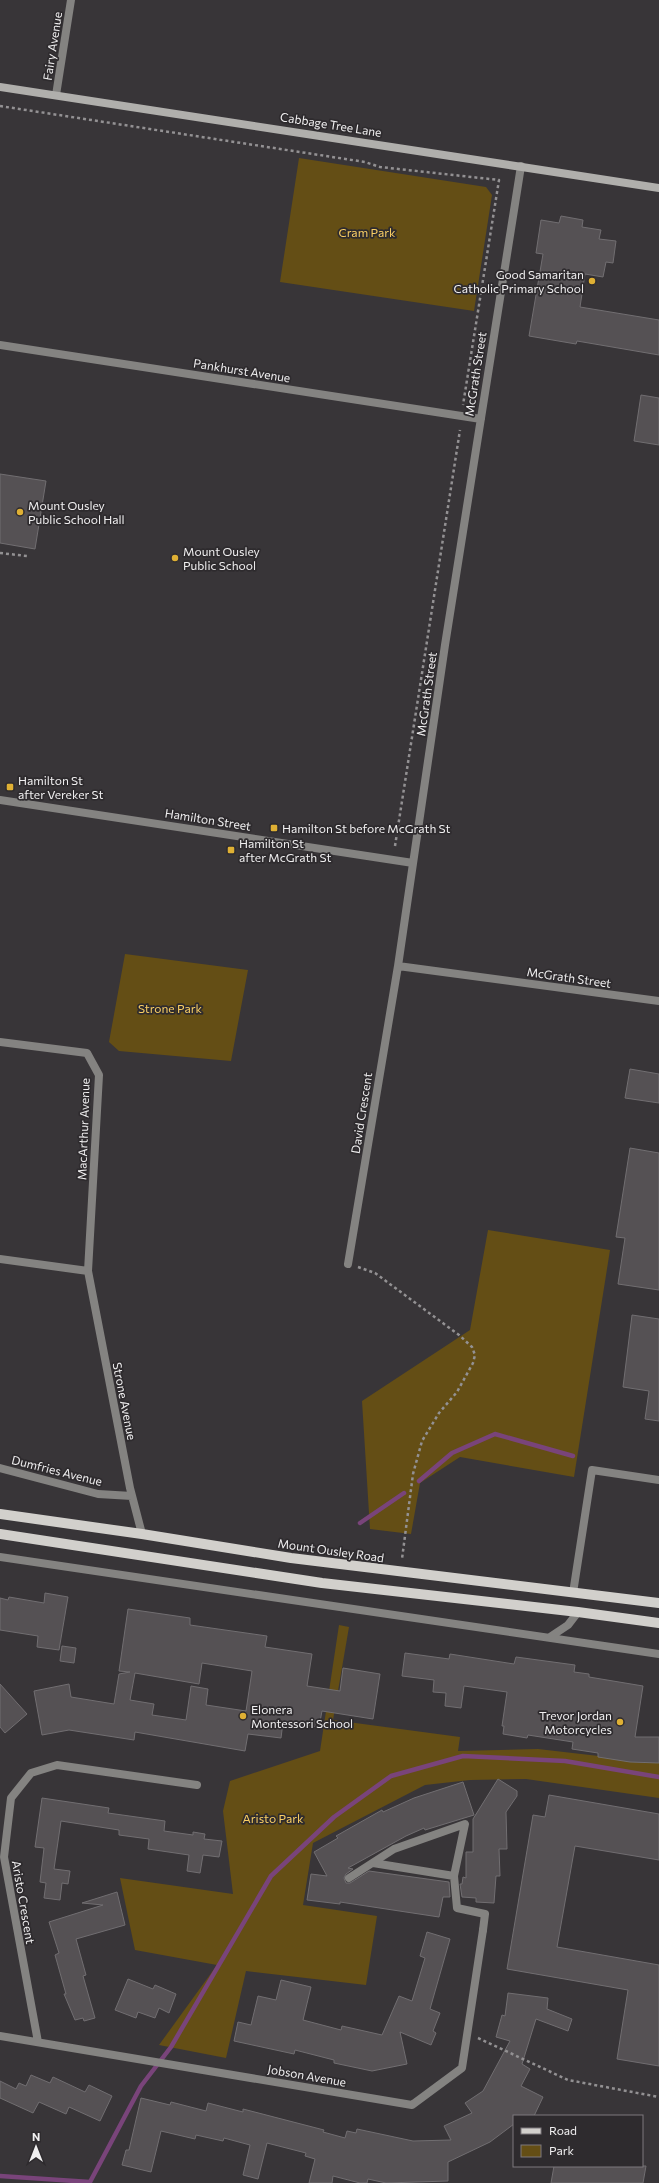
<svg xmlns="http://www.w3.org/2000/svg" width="659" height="2183" viewBox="0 0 659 2183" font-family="Commissioner,sans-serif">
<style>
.green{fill:#644e15}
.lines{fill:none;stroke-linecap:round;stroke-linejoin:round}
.stream{stroke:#79447a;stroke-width:4.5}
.building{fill:#555154;stroke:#716e71;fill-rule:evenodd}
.path{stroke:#939193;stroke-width:2.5;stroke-dasharray:3 3;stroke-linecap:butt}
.lane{stroke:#848381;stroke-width:8}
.street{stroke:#848381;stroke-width:8}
.secondary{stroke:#b0afac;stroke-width:8}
.primary{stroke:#d2d0cc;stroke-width:10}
.poi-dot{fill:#dfb034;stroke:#2e2b2e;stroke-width:1.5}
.labels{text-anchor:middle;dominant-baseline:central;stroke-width:3.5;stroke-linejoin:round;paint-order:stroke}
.street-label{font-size:12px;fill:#f0eff0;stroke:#2e2b2e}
.park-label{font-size:12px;fill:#fbcf64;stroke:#2e2b2e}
.poi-label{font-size:12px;fill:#f0eff0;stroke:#2e2b2e;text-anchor:start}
</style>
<rect width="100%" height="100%" fill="#383538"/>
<path class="green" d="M299 158 486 187 492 195 474 311 280 282Z
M125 954 248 970 231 1061 119 1051 109 1042Z
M488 1230 610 1250 574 1477 460 1457 420 1483 411 1534 370 1529 362 1401 470 1330Z
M339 1625 349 1627 333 1720 460 1737 458 1751 538 1749 659 1763V1798L526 1779 470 1780 425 1785 313 1843 303 1905 377 1916 366 1985 246 1971 226 2058 159 2045 217 1965 135 1950 120 1878 233 1894 223 1811 230 1781 320 1751Z"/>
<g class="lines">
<path class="stream" d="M419 1481 452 1453 495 1434 573 1456
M360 1523 404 1493
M0 2176 90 2182 141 2086 171 2047 271 1876 334 1817 391 1776 463 1756 565 1761 659 1777"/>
</g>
<path class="building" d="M561 216 583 220 582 227 601 230 599 239 616 241 613 263 606 262 603 277 585 274 580 307 659 320V355L577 341 576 344 529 336 543 254 536 253 541 220 559 223Z
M641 395 659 398V445L634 441Z
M0 474 46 481 35 549 0 543Z
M630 1069 659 1074V1103L625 1098Z
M630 1148 659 1153V1290L618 1284 625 1238 616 1237Z
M632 1315 659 1319V1421L645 1419 649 1391 623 1387Z
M45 1593 68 1597 59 1650 37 1647 38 1636 0 1630V1598L8 1600 9 1597 44 1603Z
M128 1609 190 1618V1625L267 1636 265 1647 312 1654 307 1686 340 1691 343 1668 380 1674 373 1719 322 1711 319 1727 283 1722 281 1738 248 1734 245 1751 135 1732 134 1740 69 1730 42 1735 34 1691 69 1684 71 1697 114 1704 119 1674 130 1672 119 1671ZM202 1663 252 1671 246 1711 206 1705 208 1689 191 1686 186 1720 152 1715 154 1704 130 1700 135 1673 199 1684Z
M62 1646 76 1648 74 1663 60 1661Z
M405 1653 449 1659 450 1654 514 1664 516 1657 575 1665 574 1672 589 1674V1677L643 1686 635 1737H659V1763L630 1762 598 1757V1753L572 1749 573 1742 528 1735 527 1738 503 1734 504 1726H502L507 1692 464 1686 461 1708 445 1706 446 1693 433 1692 434 1680 402 1676Z
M0 1684 27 1714 5 1733 0 1727Z
M498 1779 517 1791V1796L506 1812 507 1849H499L500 1876H496L494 1903 476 1902V1898L462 1897 460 1884H462L463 1877 466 1878V1852H473V1819Z
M463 1782 474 1815 425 1830 424 1828 406 1836 348 1868 353 1869 346 1874 344 1878 346 1883H350L369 1871 449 1882 450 1897H443L439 1917 340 1902V1904L307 1900 311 1874 327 1876 314 1852 338 1838 336 1836 382 1810 383 1812 414 1798Z
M549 1795 659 1814V1860L575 1846 557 1947 659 1965V2066L617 2059 628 1990 507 1969 533 1815 545 1817Z
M42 1798 109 1808 108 1813 165 1821 164 1831 193 1835V1832L205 1834 204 1839 222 1841 219 1857 203 1855 200 1873 187 1871 189 1855 148 1849 149 1839 119 1835V1830L61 1821 54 1869 70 1871 68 1884 62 1883 60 1900 44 1898 46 1883 40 1882 44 1848 35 1847Z
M117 1892 125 1925 76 1939 86 1975 83 1976 95 2018 84 2021 83 2018 75 2020 64 1994H66L55 1955 59 1953 49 1922 103 1905 82 1903Z
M427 1932 450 1939 430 2009 440 2013 433 2031 436 2033 431 2045 400 2032 407 2064 372 2071 334 2063V2060L295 2050 294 2054 234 2041 238 2022 251 2025 258 1996 276 2000 281 1980 311 1987 303 2020 341 2030 342 2026 382 2035 399 1996 412 2001 425 1958 420 1956Z
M128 1979 153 1989 155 1985 176 1994 169 2013 159 2008 155 2018 138 2012 136 2018 115 2010Z
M508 1993 548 1998 547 2009 572 2019 568 2031 536 2019 522 2064 530 2069 521 2086 543 2097 534 2116H514V2124L490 2142 448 2162V2181L386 2183 368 2179 367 2183H360L333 2176 332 2183H309L315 2159 305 2156 306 2153 267 2143 258 2179 243 2175 250 2145 224 2138 223 2141 196 2135 195 2139 161 2131 151 2172 122 2165 126 2150H129L141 2098 170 2105 171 2102 206 2111 208 2103 243 2112V2109L324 2130 323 2132 345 2138 347 2131 356 2133 357 2129 413 2141 451 2140 444 2126 472 2113 465 2103 483 2091 510 2041 496 2037 502 2015 505 2016Z
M31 2075 50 2083 53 2077 85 2092 89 2085 112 2096 100 2121 69 2107 66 2114 39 2102 33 2113 0 2098V2081L16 2089 19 2083 26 2086Z
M554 2166H646L643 2183H551Z"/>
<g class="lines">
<path class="path" d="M0 106 365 162 380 167 499 180 463 405
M0 553 27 556
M395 846 460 430
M358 1267 375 1273 459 1335 472 1347 475 1355 473 1363 457 1392 439 1413 422 1441 413 1474 402 1559
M478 2038 568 2080 659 2097"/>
<path class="lane" d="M573 1593 592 1470 659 1480
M373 1863 454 1876
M349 1878 394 1849 465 1824 454 1876 457 1908 485 1914 483 1930"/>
<path class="street" d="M56 95 71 0
M521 166 445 645 398 966 659 1001
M0 345 481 419
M0 800 413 863
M0 1042 87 1053 99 1075 88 1271 130 1488 142 1534
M0 1259 88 1271
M348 1264 398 966
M0 1468 98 1494 132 1496
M0 1557 659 1654
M550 1637 568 1625 578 1612
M0 2036 412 2105 462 2068 483 1930
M38 2042 4 1857 11 1798 31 1773 57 1765 197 1785"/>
<path class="secondary" d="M0 87 659 188"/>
<path class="primary" d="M0 1514 142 1534 291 1558 659 1603
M0 1534 322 1583 578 1612 659 1623"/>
</g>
<g class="poi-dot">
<circle cx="592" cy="281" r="4"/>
<circle cx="20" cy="512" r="4"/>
<circle cx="175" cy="558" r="4"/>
<rect x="6" y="783" width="8" height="8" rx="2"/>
<rect x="270" y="824" width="8" height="8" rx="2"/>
<rect x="227" y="846" width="8" height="8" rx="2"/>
<circle cx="243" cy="1716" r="4"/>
<circle cx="620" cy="1722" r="4"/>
</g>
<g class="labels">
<g class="street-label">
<text transform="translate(52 46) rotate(-81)">Fairy Avenue</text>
<text transform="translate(331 124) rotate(9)">Cabbage Tree Lane</text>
<text transform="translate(242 370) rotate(9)">Pankhurst Avenue</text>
<text transform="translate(475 374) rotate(-81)">McGrath Street</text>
<text transform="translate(426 694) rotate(-82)">McGrath Street</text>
<text transform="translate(208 819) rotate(9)">Hamilton Street</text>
<text transform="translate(569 977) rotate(8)">McGrath Street</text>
<text transform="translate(361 1113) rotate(-81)">David Crescent</text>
<text transform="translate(83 1129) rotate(-88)">MacArthur Avenue</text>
<text transform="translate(125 1401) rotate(79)">Strone Avenue</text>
<text transform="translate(57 1470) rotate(14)">Dumfries Avenue</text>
<text transform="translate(331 1550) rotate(8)">Mount Ousley Road</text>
<text transform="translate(24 1902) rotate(80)">Aristo Crescent</text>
<text transform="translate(307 2075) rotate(10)">Jobson Avenue</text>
</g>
<g class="park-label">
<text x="367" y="232">Cram Park</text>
<text x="170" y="1008">Strone Park</text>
<text x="273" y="1818">Aristo Park</text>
</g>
<g class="poi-label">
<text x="584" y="274" text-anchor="end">Good Samaritan<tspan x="584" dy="14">Catholic Primary School</tspan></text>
<text x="28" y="505">Mount Ousley<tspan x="28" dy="14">Public School Hall</tspan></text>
<text x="183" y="551">Mount Ousley<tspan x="183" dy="14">Public School</tspan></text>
<text x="18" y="780">Hamilton St<tspan x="18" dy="14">after Vereker St</tspan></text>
<text x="282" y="828">Hamilton St before McGrath St</text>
<text x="239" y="843">Hamilton St<tspan x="239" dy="14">after McGrath St</tspan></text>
<text x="251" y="1709">Elonera<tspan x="251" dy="14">Montessori School</tspan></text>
<text x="612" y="1715" text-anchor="end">Trevor Jordan<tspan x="612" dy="14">Motorcycles</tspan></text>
</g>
</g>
<rect x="513" y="2115" width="130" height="52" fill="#2e2b2e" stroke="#7c797c"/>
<rect x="521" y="2128" width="20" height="6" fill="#d2d0cc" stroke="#7c797c"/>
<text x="549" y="2135" font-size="12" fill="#f0eff0">Road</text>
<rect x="521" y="2145" width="20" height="12" fill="#644e15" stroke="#7c797c"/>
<text x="549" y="2155" font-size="12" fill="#f0eff0">Park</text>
<g transform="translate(36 2147)" stroke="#2e2b2e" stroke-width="3" paint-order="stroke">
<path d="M0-3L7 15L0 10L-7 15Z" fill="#f0eff0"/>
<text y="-6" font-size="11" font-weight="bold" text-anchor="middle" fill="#f0eff0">N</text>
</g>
</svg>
